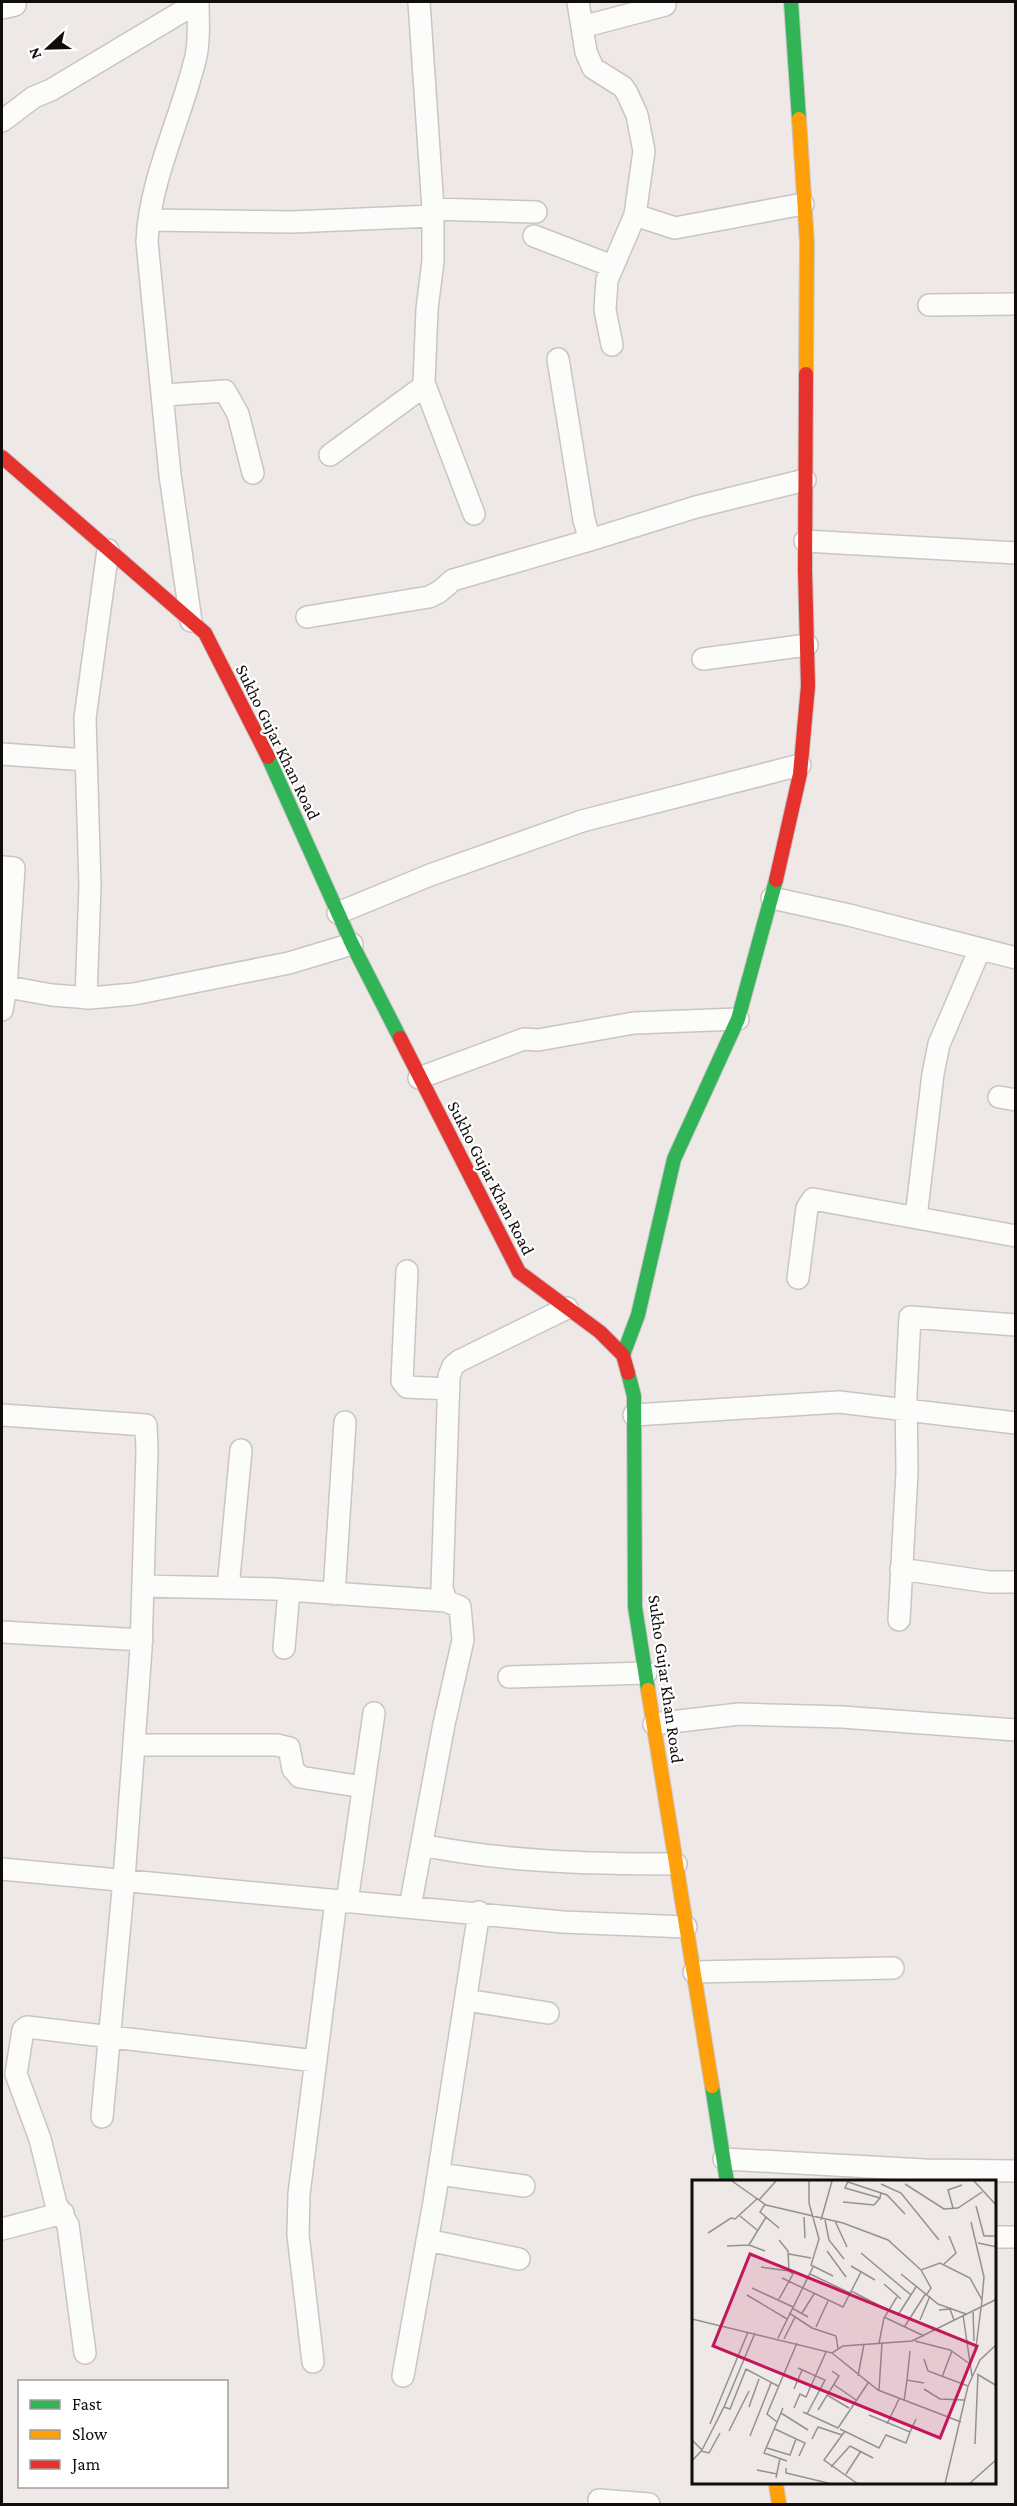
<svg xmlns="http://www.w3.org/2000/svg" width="1017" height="2506" viewBox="0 0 1017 2506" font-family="'Crimson Pro',serif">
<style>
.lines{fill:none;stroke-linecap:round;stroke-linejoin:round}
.street-casing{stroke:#cac5c5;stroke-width:24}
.fast-casing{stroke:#cac5c5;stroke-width:16}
.slow-casing{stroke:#cac5c5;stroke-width:16}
.jam-casing{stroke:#cac5c5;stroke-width:16}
.street{stroke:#fcfcfb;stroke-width:21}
.fast{stroke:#30b455;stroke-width:14}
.slow{stroke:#ff9f0a;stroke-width:14}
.jam{stroke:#e5322d;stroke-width:14}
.labels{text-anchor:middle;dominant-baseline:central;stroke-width:4.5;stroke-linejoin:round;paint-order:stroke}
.street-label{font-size:18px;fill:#110d0d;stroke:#fff}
.inset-road{fill:none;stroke:#969090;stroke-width:1.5}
.view{fill:#c2185b;fill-opacity:0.15;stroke:#c2185b;stroke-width:3}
.inset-edge{fill:none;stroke:#110d0d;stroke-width:3}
</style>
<rect width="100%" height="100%" fill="#eee8e7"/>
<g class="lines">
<defs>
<path id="street" d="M578 2 586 52 593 68 623 87 627 93 637 115 644 151 635 215 607 280 605 310 612 345
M2 8 15 5
M582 27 665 5
M2 121 34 97 51 90 198 2
M433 209 536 212
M635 215 675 228 803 204
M149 220 292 222 433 216
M534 236 612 266
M929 305 1016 304
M558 359 584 520 590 540 696 507 805 480
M424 383 474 514
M164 395 225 391 238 414 253 473
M330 455 420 389 424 383 427 309 433 261V209L419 2
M805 541 1016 553
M307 617 429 597 439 592 453 580 590 540
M191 621 170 475 147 242C149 180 182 117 196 56 200 38 198 20 198 2
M703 659 807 645
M2 754 86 760
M2 867 14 868 6 987 2 1010
M772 898 849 915 1016 958
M338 913 430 875 582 821 800 765
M2 986 52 995 90 998 134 994 289 963 352 944
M86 998 90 886 85 718 108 550
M419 1078 524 1039 538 1040 634 1023 738 1019
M999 1097 1016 1100
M916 1217 933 1074 939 1044 980 949
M407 1271 402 1381 407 1387 449 1389
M798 1278 807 1208 813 1199 1016 1236
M2 1415 146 1425 147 1451 141 1649 124 1879 102 2117
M634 1415 839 1402 1016 1423
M901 1569 989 1582H1016
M143 1586 274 1589 446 1601
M228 1588 241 1450
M334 1594 345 1422
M899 1620 907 1472 906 1394 910 1317 1016 1325
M2 1632 142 1640
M284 1648 289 1590
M509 1677 646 1673
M654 1724 739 1714 842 1717 1016 1730
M134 1745H277L289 1748 293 1769 300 1777 363 1787
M422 1845C505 1862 591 1864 676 1864
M2 1869 563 1922 686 1927
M347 1902 374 1713
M410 1907 444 1724 463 1640 460 1607 446 1601 442 1588 449 1376 453 1366 459 1361 567 1308
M694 1972 893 1968
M466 2000 548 2013
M724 2159 925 2170 1016 2171
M439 2174 524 2186
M2 2229 63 2213
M994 2237H1016
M427 2240 519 2259
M85 2353 68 2225 56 2204 40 2139 16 2074 23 2030 27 2027 316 2061
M313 2362 298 2235 299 2194 336 1901
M403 2376 434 2202 479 1912
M599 2500 649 2504"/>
<path id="fast" d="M791 2 799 119
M268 757 352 944 400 1038
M623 1355 638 1315 674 1159 738 1019 776 880
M628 1373 634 1396 635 1607 648 1690
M712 2086 727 2182"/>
<path id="slow" d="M799 119 807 243 806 374
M648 1690 712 2086
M776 2484 779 2504"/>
<path id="jam" d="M2 457 205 633 268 757
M776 880 800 774 808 686 805 570 806 374
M400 1038 519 1272 600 1332 623 1355 628 1373"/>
</defs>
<use href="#street" class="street-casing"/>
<use href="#fast" class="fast-casing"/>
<use href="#slow" class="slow-casing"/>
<use href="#jam" class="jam-casing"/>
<use href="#street" class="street"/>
<use href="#fast" class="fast"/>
<use href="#slow" class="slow"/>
<use href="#jam" class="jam"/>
</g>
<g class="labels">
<g class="street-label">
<text transform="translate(278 742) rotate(64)">Sukho Gujar Khan Road</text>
<text transform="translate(491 1178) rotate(63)">Sukho Gujar Khan Road</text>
<text transform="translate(666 1679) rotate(82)">Sukho Gujar Khan Road</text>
</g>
</g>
<g transform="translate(692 2180)">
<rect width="304" height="304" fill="#eee8e7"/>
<path class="inset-road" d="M40 1 74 25 151 43 196 60 229 90 248 83 278 98 290 120 284 167M117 1V23L127 59 119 85 141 96M156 1 153 8 188 18 189 12M282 1 305 26M156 2 195 15 213 34M189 4 209 13 247 60M213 4 252 29 266 28 290 12M67 20 84 1M151 22 182 25 188 18M73 24 68 32 87 48M284 26 292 56H305M261 28 256 10 270 5M48 36 65 50M112 37 113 58M129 40 140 1M133 40 137 60 152 79M143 41 155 67M279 42 292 97 290 119M16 53 39 38 43 39 66 18M87 60 96 71 97 91 101 94 87 119M286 63 305 67M57 65 74 37M35 66 57 65 73 71M135 71 154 97M169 73 219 115M97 74 119 78M252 84 264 73 257 56M159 86 183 100M69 87 97 91M229 90 239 108 235 114M118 94 158 113M209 94 246 124 274 134M90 98 151 127 169 92M192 104 209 119M60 108 101 127M159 111 206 135 224 107M55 115 95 139M100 128 116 137M247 130 258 129 262 140M281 130 282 161M97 133 120 148 144 156 146 169M110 133 122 114M271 135 280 196M192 137 232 156M0 139 140 173 151 166 220 161 305 119M228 140 238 116M213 146 234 113M124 147 136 121M86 158 121 87M92 159 103 137M223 161 258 170 278 184M187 163 192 138 205 117M140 173 186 210 269 242M232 179 236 191 276 206M106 188 133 200 115 234M285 194 305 206M166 196 172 164M250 197 260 171M215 200 218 171M141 204 164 220M102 209 110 190M232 209 248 219 272 220M187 210 190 163M135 215 157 228M212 221 215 200 232 203M32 227 63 153M57 227 67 199M91 228 72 273 95 281M102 228 108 214 114 217 134 172M126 230 147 196 140 191M111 232 146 248 176 203M89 233 116 250M177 235 218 252 224 239M85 242 75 234 105 163M18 244 56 152M195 244 207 219M83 249 113 263 107 276M148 249 187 268 194 255 214 263 218 252M37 251 57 211M153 251 132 280 166 304M58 256 79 203M120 259 126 247 150 255M0 260 10 270 0 281M283 264 286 194M75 268 98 275 104 259M10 270 32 227 38 229 54 189 86 206M9 271 17 273 28 253M139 287 158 266 181 278M94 288V293L140 304M65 290 85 294M154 294 169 271M84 298 88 278M253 304 276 206 288 180 305 164M277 304 305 279"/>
<path class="view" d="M58 74 285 166 248 258 21 166Z"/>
<rect width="304" height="304" class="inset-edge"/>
</g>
<rect width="1017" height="2506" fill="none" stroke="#110d0d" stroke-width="6"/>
<rect x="18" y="2380" width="210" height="108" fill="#ffffff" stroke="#a09e9e" stroke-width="1.5"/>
<rect x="30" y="2400" width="30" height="9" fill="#30b455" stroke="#a09e9e" stroke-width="1.5"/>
<text x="72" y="2410" font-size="18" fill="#110d0d">Fast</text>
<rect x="30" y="2430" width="30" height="9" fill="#ff9f0a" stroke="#a09e9e" stroke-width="1.5"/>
<text x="72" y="2440" font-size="18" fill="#110d0d">Slow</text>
<rect x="30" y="2460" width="30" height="9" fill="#e5322d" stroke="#a09e9e" stroke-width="1.5"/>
<text x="72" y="2470" font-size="18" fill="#110d0d">Jam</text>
<g transform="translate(48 48) rotate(248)" stroke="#ffffff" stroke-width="4.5" paint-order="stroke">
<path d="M0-4.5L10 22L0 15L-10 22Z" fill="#110d0d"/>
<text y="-9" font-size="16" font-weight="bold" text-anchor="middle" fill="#110d0d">N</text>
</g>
</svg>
